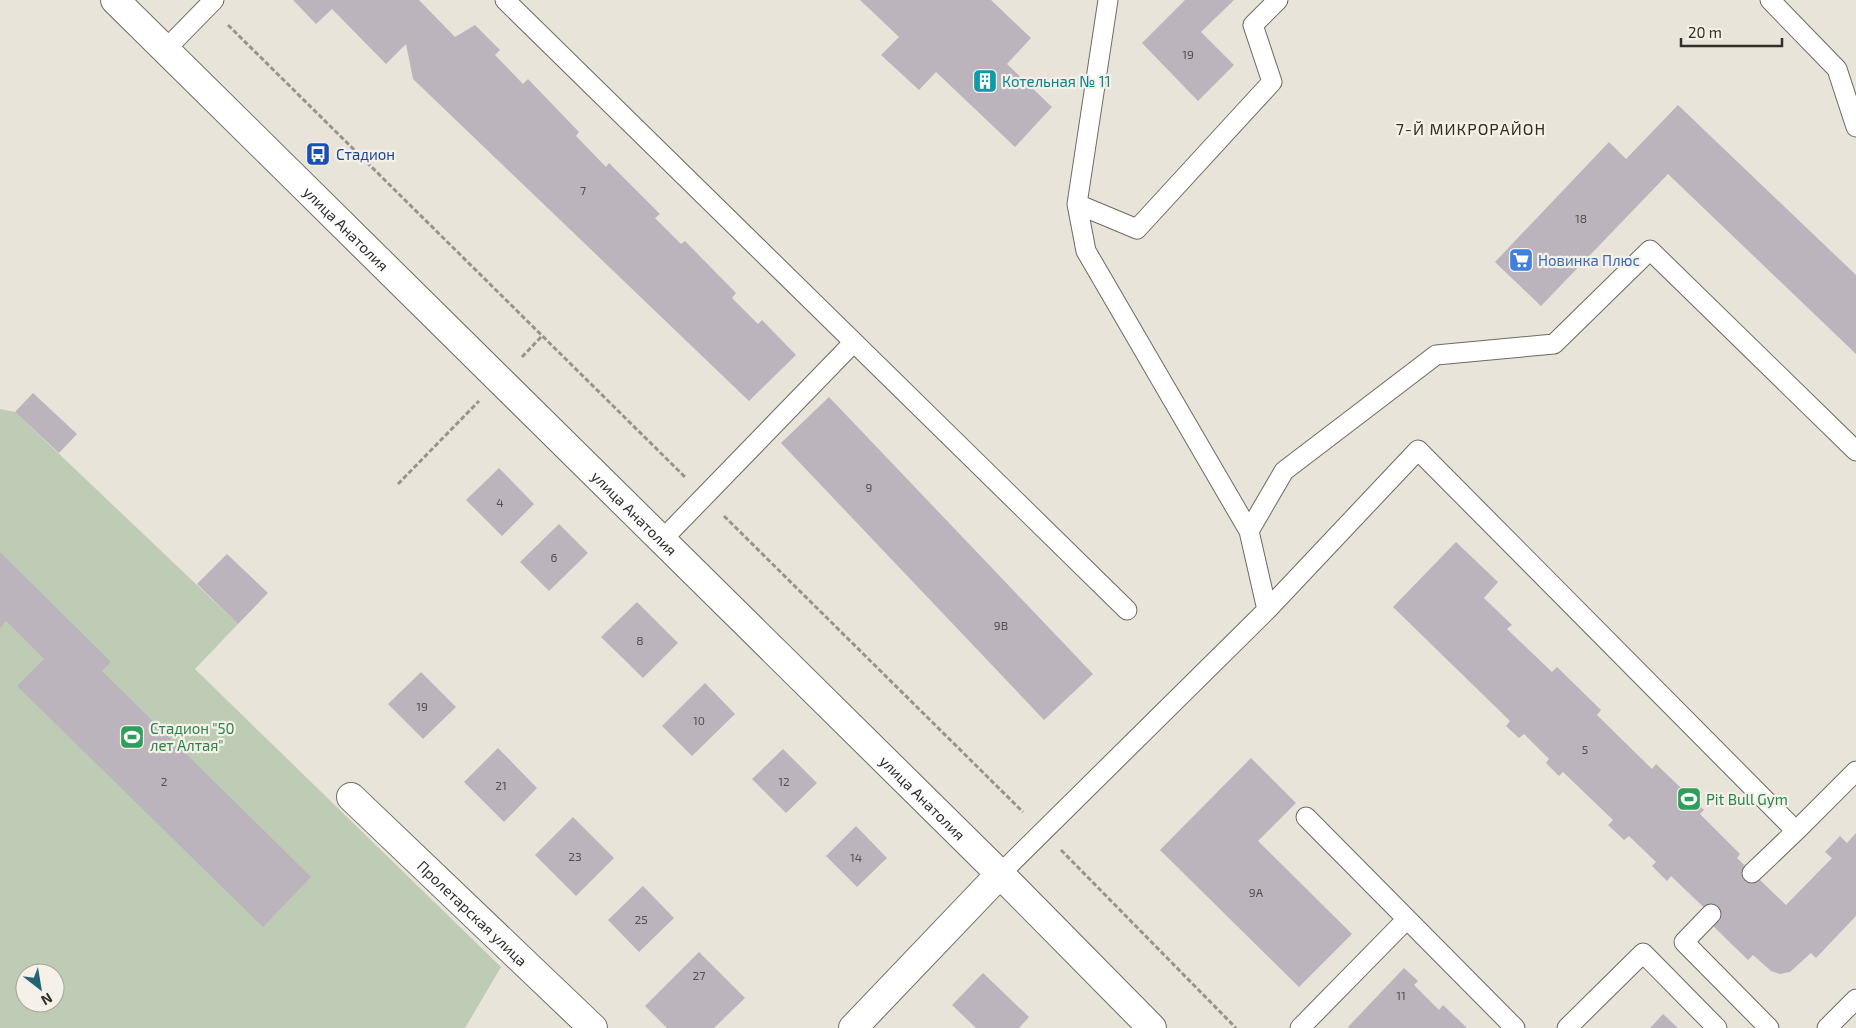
<svg xmlns="http://www.w3.org/2000/svg" width="1856" height="1028" viewBox="0 0 1856 1028" font-family="'Exo 2',sans-serif">
<style>
.green{fill:#becbb5;fill-rule:evenodd}
.building{fill:#bcb4bc}
.lines{fill:none;stroke-linecap:round;stroke-linejoin:round}
.service-casing{stroke:#6e6a61;stroke-width:21}
.minor-casing{stroke:#6e6a61;stroke-width:30}
.tertiary-casing{stroke:#6e6a61;stroke-width:30}
.path{stroke:#98948d;stroke-width:3;stroke-dasharray:5 2.5;stroke-linecap:butt}
.service{stroke:#fff;stroke-width:19}
.minor{stroke:#fff;stroke-width:28}
.tertiary{stroke:#fff;stroke-width:28}
.labels{text-anchor:middle;dominant-baseline:central;stroke-width:4.5;stroke-linejoin:round;paint-order:stroke}
.number-label{font-size:12px;fill:#54504f}
.culture-label{font-size:15px;fill:#0d838f;stroke:#f6f1e8;text-anchor:start}
.transit-label{font-size:15px;fill:#164399;stroke:#f6f1e8;text-anchor:start}
.street-label{font-size:15px;fill:#312f2b;stroke:#f6f1e8}
.shop-label{font-size:15px;fill:#366cbe;stroke:#f6f1e8;text-anchor:start}
.leisure-label{font-size:15px;fill:#27864d;stroke:#f6f1e8;text-anchor:start}
.neighbourhood-label{font-size:16px;letter-spacing:1px;fill:#312d26;stroke:#f6f1e8}
</style>
<rect width="100%" height="100%" fill="#e9e4da"/>
<path class="green" d="M0 409 15 412 238 624 195 669 501 967 465 1028H0ZM25 973H55V1003H25Z"/>
<path class="building" d="M293 0H419L455 37 475 25 500 50 495 55 523 84 528 79 579 132 576 136 606 167 609 163 660 214 655 218 681 244 685 241 736 293 732 298 758 324 762 320 796 355 749 401 413 79 406 44 386 64 332 9 316 24Z
M860 0H991L1031 38 1007 64 1052 107 1015 147 936 72 919 90 881 55 899 37Z
M1185 0H1234L1201 32 1234 65 1198 101 1142 43Z
M1678 105 1856 275V354L1668 174 1541 306 1495 262 1609 142 1626 159Z
M33 393 77 434 59 453 15 412Z
M829 397 1093 674 1044 720 781 443Z
M499 468 534 504 502 536 466 500Z
M559 524 588 553 549 591 520 562Z
M1456 542 1498 582 1484 598 1512 625 1507 629 1552 672 1557 667 1601 710 1597 715 1652 769 1656 764 1704 810 1700 814 1740 854 1737 858 1786 905 1832 858 1825 852 1840 836 1847 843 1856 833V916L1816 958 1811 953 1790 972 1780 974 1771 971 1753 955 1748 960 1710 923 1715 918 1671 876 1667 881 1652 866 1656 862 1629 836 1624 840 1608 825 1613 820 1563 772 1559 776 1546 763 1549 759 1524 734 1519 738 1506 726 1510 721 1393 607Z
M0 552 111 662 102 671 311 877 263 927 17 686 44 659 6 621 0 628Z
M227 554 268 593 238 624 197 584Z
M637 602 678 643 643 678 601 637Z
M421 672 456 707 423 739 388 704Z
M705 683 735 714 692 756 662 726Z
M498 748 537 788 504 822 464 782Z
M783 749 817 783 786 813 752 779Z
M1251 758 1296 803 1258 841 1352 934 1299 987 1160 850Z
M573 817 614 858 576 896 535 855Z
M856 826 887 858 857 887 826 856Z
M643 886 674 918 639 952 608 920Z
M699 952 745 998 714 1028H667L645 1006Z
M1404 968 1418 981 1414 985 1439 1010 1443 1005 1467 1028H1349L1348 1027Z
M983 973 1029 1017 1019 1028H976L952 1005Z
M1663 1014 1678 1028H1650Z"/>
<g class="lines">
<defs>
<path id="service" d="M505 0 1127 610
M1108 0 1077 204 1086 251 1249 531 1267 610
M1770 0 1837 69 1856 127
M165 50 214 0
M1077 204 1137 229 1272 82 1253 25 1278 0
M1249 531 1284 471 1436 355 1554 344 1650 250 1856 451
M662 540 854 342
M1306 817 1515 1028
M1752 873 1796 831
M1000 874 1267 610 1418 450 1796 831 1856 771
M1711 914 1684 942 1769 1028
M1300 1028 1407 919
M1567 1028 1643 953 1717 1028
M1827 1028 1856 999"/>
<g id="minor">
<path id="s1" d="M351 797 593 1028"/>
<path d="M853 1028 1000 874"/>
</g>
<g id="tertiary">
<path id="s2" d="M115 0 1000 874 1152 1028"/>
</g>
</defs>
<use href="#service" class="service-casing"/>
<use href="#minor" class="minor-casing"/>
<use href="#tertiary" class="tertiary-casing"/>
<path class="path" d="M228 25 686 478
M522 357 542 336
M398 484 479 401
M724 516 1023 812
M1061 850 1236 1028"/>
<use href="#service" class="service"/>
<use href="#minor" class="minor"/>
<use href="#tertiary" class="tertiary"/>
</g>
<defs>
<symbol id="building-square" viewBox="-11 -11 22 22"><rect x="-9" y="-9" width="18" height="18" rx="4" fill="#0f9aa8" stroke="#f6f1e8"/><path d="M-4-6H4V6H1V3H-1V6H-4ZM-2.5-4.3h1.7v1.8h-1.7ZM.8-4.3h1.7v1.8H.8ZM-2.5-1h1.7V.8h-1.7ZM.8-1h1.7V.8H.8Z" fill="#fff"/></symbol>
<symbol id="bus-square" viewBox="-11 -11 22 22"><rect x="-9" y="-9" width="18" height="18" rx="4" fill="#1a4fb4" stroke="#f6f1e8"/><path d="M-5-6H5V4H4V6H2V4H-2V6H-4V4H-5ZM-3.5-4V0h7V-4ZM-3.5 1.2v1.5H-2V1.2ZM2 1.2v1.5H3.5V1.2Z" fill="#fff"/></symbol>
<symbol id="supermarket-square" viewBox="-11 -11 22 22"><rect x="-9" y="-9" width="18" height="18" rx="4" fill="#3f7fe0" stroke="#f6f1e8"/><path d="M-6-5.5h2.5l.6 2H6L4.5 2H-2.5L-4.4-4H-6ZM-1.5 3.2a1.3 1.3 0 1 0 .1 0ZM3 3.2a1.3 1.3 0 1 0 .1 0Z" fill="#fff"/></symbol>
<symbol id="stadium-square" viewBox="-11 -11 22 22"><rect x="-9" y="-9" width="18" height="18" rx="4" fill="#2e9e5b" stroke="#f6f1e8"/><path d="M0-5a6.5 5 0 1 0 0 10a6.5 5 0 1 0 0-10ZM-3.5-1.8h7v3.6h-7Z" fill="#fff"/></symbol>
</defs>
<g fill-rule="evenodd">
<use href="#building-square" x="971" y="67" width="28" height="28"/>
<use href="#bus-square" x="304" y="140" width="28" height="28"/>
<use href="#supermarket-square" x="1507" y="246" width="28" height="28"/>
<use href="#stadium-square" x="118" y="723" width="28" height="28"/>
<use href="#stadium-square" x="1675" y="785" width="28" height="28"/>
</g>
<g class="labels">
<g class="number-label">
<text x="1188" y="54">19</text>
<text x="583" y="190">7</text>
<text x="1581" y="218">18</text>
<text x="869" y="487">9</text>
<text x="500" y="502">4</text>
<text x="554" y="557">6</text>
<text x="1001" y="625">9В</text>
<text x="640" y="640">8</text>
<text x="422" y="706">19</text>
<text x="699" y="720">10</text>
<text x="1585" y="749">5</text>
<text x="164" y="781">2</text>
<text x="784" y="781">12</text>
<text x="501" y="785">21</text>
<text x="575" y="856">23</text>
<text x="856" y="857">14</text>
<text x="1256" y="892">9А</text>
<text x="641" y="919">25</text>
<text x="699" y="975">27</text>
<text x="1401" y="995">11</text>
</g>
<g class="culture-label">
<text x="1002" y="81">Котельная № 11</text>
</g>
<g class="transit-label">
<text x="336" y="154">Стадион</text>
</g>
<g class="street-label">
<text stroke="none"><textPath href="#s2" startOffset="325">улица Анатолия</textPath></text>
<text stroke="none"><textPath href="#s2" startOffset="730">улица Анатолия</textPath></text>
<text stroke="none"><textPath href="#s2" startOffset="1135">улица Анатолия</textPath></text>
<text stroke="none"><textPath href="#s1" startOffset="168">Пролетарская улица</textPath></text>
</g>
<g class="shop-label">
<text x="1538" y="260">Новинка Плюс</text>
</g>
<g class="leisure-label">
<text x="150" y="728">Стадион "50<tspan x="150" dy="17">лет Алтая"</tspan></text>
<text x="1706" y="799">Pit Bull Gym</text>
</g>
<g class="neighbourhood-label">
<text x="1471" y="128">7-Й МИКРОРАЙОН</text>
</g>
</g>
<g transform="translate(40 988) rotate(149)"><circle r="24" fill="#f6f1e8" stroke="#a7a39c"/>
<path d="M0-4L9 19L0 12L-9 19Z" fill="#216577"/>
<text y="-8" font-size="14" font-weight="bold" text-anchor="middle" fill="#312f2b">N</text>
</g>
<path d="M1681 38v8h101v-8" fill="none" stroke="#312f2b" stroke-width="2.5"/>
<text x="1688" y="38" font-size="15" fill="#312f2b" stroke="#f6f1e8" stroke-width="4" paint-order="stroke">20 m</text>
</svg>
